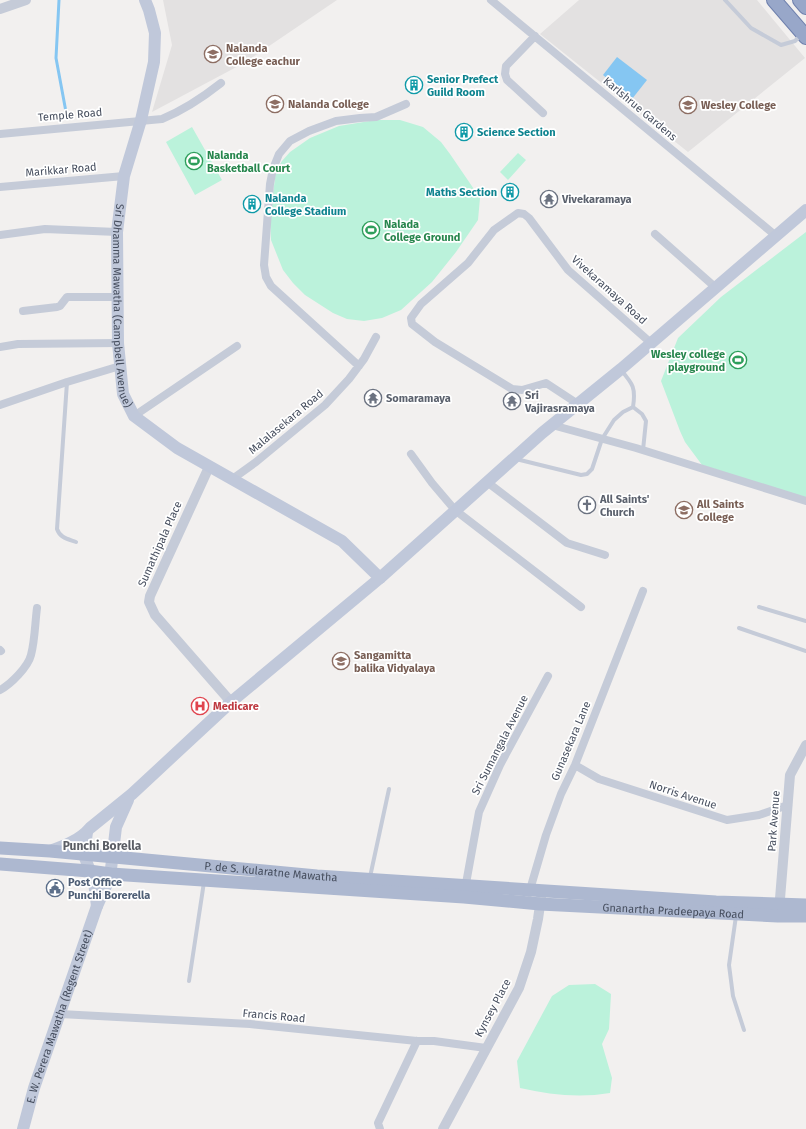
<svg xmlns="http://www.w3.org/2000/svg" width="806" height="1129" viewBox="0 0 806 1129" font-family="'Fira Sans',sans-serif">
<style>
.education{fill:#e3e1e1}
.green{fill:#bbf2db}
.water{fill:#85c6f2}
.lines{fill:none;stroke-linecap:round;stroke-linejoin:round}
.stream{stroke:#85c6f2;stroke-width:3}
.trunk-casing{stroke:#6f80ad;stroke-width:16}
.service{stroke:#c5cbd8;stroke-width:4}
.minor{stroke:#c5cbd8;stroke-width:8}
.tertiary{stroke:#c5cbd8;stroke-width:10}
.secondary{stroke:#c0c8da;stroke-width:12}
.primary{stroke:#adb8d0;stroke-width:13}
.trunk{stroke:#98a7c9;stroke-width:14}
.labels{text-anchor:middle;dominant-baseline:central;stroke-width:3.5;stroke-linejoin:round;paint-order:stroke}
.education-label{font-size:11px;font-weight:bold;fill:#785e54;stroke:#fff;text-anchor:start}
.culture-label{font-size:11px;font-weight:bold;fill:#0d838f;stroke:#fff;text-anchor:start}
.street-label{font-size:11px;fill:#464e5e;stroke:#fff}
.leisure-label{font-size:11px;font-weight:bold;fill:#27864d;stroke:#fff;text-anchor:start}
.worship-label{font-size:11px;font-weight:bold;fill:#5b616d;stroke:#fff;text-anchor:start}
.health-label{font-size:11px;font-weight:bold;fill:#be3a42;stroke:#fff;text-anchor:start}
.service-label{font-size:11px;font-weight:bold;fill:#4e5e75;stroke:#fff;text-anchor:start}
.neighbourhood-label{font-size:12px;font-weight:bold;fill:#5b5e65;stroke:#fff}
</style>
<rect width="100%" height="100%" fill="#f2f0ef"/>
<path class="education" d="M163 0H337L244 63 152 112 172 45Z
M579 0H757L805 58 688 152 540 34Z"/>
<path class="green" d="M376 120H400L423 127 441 142 450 154 480 198 478 220 456 252 432 282 401 310 382 318 364 321 347 319 333 313 305 295 293 283 283 270 271 240 270 216 276 171 282 161 290 152 310 138 339 126Z
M192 127 222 180 195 195 166 142Z
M518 153 526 160 508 180 500 172Z
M806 232V498L702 465 685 442 680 431 661 381 678 338 721 297Z
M595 984 611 994 609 1029 602 1044 612 1078 610 1093C580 1098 550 1095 520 1088L517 1061 552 996 569 985Z"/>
<path class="water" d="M617 57 647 80 632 99 603 75Z"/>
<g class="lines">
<path class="stream" d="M59 0 56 58 66 112"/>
<defs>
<path id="trunk" d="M774 0 806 37
M800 0 806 7"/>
</defs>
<use href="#trunk" class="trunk-casing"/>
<path class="service" d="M725 0 751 28 781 45 795 41 801 35
M621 370C633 384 636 388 633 407
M67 382 57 529C60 538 68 539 76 542
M516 459 581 475 587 474 592 469 602 439 614 420 623 412 633 407 642 414 646 421 643 450
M759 607 806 621
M739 628 806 651
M370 877 389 789
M736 916 729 965 733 996 744 1030
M189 981 204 882"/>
<path class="minor" d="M491 0 775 235
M535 36 506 66 505 74 507 80 543 113
M0 134 162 119C184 110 202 98 221 83
M0 187 124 176
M655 234 715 287
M0 235 45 229 117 232
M23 311 57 307 60 306 67 297H118
M0 347 18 344 118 343
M359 366 271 286 266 277 264 265 270 184 273 169 279 154 290 141 309 131 336 121 360 118 376 117 406 104
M578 404 546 383 522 390 512 389 435 342 412 324 411 318 421 304 468 263 494 230 518 213 524 214 529 218 568 270 651 343
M0 405 67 382 120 366
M134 416 237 346
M552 425 636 448 806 501
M411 454 432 483 455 510 581 607
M231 480 256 462 325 405 349 379 364 359 376 337
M487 482 567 543 605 555
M0 650 1 651
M0 690C11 684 28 667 31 655 35 640 35 623 37 608
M575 765 599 779 727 820 759 815 788 805
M465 889 479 812 500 765 548 676
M529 893 546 835 561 794 575 765 643 591
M60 1014 250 1024 417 1041H434L486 1048
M380 1129 378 1123 417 1041"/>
<path class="tertiary" d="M0 9 26 0
M209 467 150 596 149 602 155 615 231 702
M779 911 790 775 806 745
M443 1129 519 988 531 952 538 919 541 898"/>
<g class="secondary">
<path id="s1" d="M145 0 149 10 155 33 154 62 141 120 124 176 117 232 118 343 123 394 134 416 177 448 342 541 380 578"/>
<path d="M87 832 84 855 94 882 97 906"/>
<path d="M50 851C64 846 80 840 90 828L132 794 231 702 380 578 542 433 621 369 806 210"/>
<path id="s2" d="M23 1129 34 1088 97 906 110 877 116 827 128 800"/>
</g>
<g class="primary">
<path id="s3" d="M0 848 50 851 317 876 716 902 806 905"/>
<path id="s4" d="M0 864 89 871 111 874 464 897 540 904 778 916H806"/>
</g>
<use href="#trunk" class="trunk"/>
</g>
<defs>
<symbol id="university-ring" viewBox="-11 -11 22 22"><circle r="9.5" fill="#fff" stroke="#8d6e63" stroke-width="1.5"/><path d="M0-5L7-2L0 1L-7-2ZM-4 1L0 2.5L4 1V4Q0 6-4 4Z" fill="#8d6e63"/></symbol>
<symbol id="building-ring" viewBox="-11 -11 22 22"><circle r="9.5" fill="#fff" stroke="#0f9aa8" stroke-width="1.5"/><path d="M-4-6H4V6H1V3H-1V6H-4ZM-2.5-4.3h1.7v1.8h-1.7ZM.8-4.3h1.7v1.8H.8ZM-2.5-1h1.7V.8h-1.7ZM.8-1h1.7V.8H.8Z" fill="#0f9aa8"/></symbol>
<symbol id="school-ring" viewBox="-11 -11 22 22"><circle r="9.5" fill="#fff" stroke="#8d6e63" stroke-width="1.5"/><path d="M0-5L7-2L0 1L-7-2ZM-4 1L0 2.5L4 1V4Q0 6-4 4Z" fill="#8d6e63"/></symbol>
<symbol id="stadium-ring" viewBox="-11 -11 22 22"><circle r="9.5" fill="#fff" stroke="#2e9e5b" stroke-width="1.5"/><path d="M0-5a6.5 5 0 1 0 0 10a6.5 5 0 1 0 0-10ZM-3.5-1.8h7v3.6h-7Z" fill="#2e9e5b"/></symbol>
<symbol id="temple-ring" viewBox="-11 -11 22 22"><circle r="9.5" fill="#fff" stroke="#6b7280" stroke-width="1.5"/><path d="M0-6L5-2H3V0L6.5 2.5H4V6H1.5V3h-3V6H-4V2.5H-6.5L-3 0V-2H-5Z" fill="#6b7280"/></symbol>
<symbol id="church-ring" viewBox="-11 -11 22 22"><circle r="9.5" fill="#fff" stroke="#6b7280" stroke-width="1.5"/><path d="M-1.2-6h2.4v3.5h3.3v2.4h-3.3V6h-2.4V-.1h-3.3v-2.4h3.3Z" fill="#6b7280"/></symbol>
<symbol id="hospital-ring" viewBox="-11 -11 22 22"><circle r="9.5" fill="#fff" stroke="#e0444e" stroke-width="1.5"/><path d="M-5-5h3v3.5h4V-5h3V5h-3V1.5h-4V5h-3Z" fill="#e0444e"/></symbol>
<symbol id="civic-ring" viewBox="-11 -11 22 22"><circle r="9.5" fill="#fff" stroke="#5c6f8a" stroke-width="1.5"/><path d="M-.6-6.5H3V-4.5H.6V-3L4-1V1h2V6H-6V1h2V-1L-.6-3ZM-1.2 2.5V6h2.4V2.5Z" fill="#5c6f8a"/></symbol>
</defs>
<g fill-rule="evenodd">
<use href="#university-ring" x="203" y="44" width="20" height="20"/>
<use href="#building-ring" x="404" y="75" width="20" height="20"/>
<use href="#university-ring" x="265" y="94" width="20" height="20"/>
<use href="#school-ring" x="678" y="95" width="20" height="20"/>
<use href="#building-ring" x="454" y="122" width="20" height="20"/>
<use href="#stadium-ring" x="184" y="151" width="20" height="20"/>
<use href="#building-ring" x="500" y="182" width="20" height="20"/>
<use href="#temple-ring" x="539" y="189" width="20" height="20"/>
<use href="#building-ring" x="242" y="194" width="20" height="20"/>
<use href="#stadium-ring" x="361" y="220" width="20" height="20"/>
<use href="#stadium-ring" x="728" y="350" width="20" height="20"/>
<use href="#temple-ring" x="363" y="388" width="20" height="20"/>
<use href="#temple-ring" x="502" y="391" width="20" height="20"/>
<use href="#church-ring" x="577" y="495" width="20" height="20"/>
<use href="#school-ring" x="674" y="500" width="20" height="20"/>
<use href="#school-ring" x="331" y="651" width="20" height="20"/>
<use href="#hospital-ring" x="190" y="696" width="20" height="20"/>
<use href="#civic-ring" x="45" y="878" width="20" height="20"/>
</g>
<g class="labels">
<g class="education-label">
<text x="226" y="48">Nalanda<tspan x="226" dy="13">College eachur</tspan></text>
<text x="288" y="104">Nalanda College</text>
<text x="701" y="105">Wesley College</text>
<text x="697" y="504">All Saints<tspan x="697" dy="13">College</tspan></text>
<text x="354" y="655">Sangamitta<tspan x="354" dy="13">balika Vidyalaya</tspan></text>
</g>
<g class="culture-label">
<text x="427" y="79">Senior Prefect<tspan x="427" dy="13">Guild Room</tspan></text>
<text x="477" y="132">Science Section</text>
<text x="497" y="192" text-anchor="end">Maths Section</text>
<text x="265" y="198">Nalanda<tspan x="265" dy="13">College Stadium</tspan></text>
</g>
<g class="street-label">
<text transform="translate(640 109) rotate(40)">Karlshrue Gardens</text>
<text transform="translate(70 115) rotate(-5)">Temple Road</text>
<text transform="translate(61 170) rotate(-5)">Marikkar Road</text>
<text transform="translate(609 290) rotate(42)">Vivekaramaya Road</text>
<text stroke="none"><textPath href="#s1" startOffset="312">Sri Dhamma Mawatha (Campbell Avenue)</textPath></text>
<text transform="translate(286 422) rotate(-40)">Malalasekara Road</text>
<text transform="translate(160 544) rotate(-66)">Sumathipala Place</text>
<text transform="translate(571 741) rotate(-67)">Gunasekara Lane</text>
<text transform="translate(500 745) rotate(-63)">Sri Sumangala Avenue</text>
<text transform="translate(683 795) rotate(18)">Norris Avenue</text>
<text transform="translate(774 821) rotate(-86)">Park Avenue</text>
<text stroke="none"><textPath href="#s3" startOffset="272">P. de S. Kularatne Mawatha</textPath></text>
<text stroke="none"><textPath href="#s4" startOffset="675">Gnanartha Pradeepaya Road</textPath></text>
<text transform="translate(493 1008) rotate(-62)">Kynsey Place</text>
<text transform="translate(274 1016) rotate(5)">Francis Road</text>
<text stroke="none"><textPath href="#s2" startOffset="118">E. W. Perera Mawatha (Regent Street)</textPath></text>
</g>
<g class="leisure-label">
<text x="207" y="155">Nalanda<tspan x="207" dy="13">Basketball Court</tspan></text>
<text x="384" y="224">Nalada<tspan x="384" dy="13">College Ground</tspan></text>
<text x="725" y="354" text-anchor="end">Wesley college<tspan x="725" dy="13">playground</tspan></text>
</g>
<g class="worship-label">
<text x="562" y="199">Vivekaramaya</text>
<text x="525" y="395">Sri<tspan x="525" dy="13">Vajirasramaya</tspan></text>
<text x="386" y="398">Somaramaya</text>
<text x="600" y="499">All Saints'<tspan x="600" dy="13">Church</tspan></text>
</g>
<g class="health-label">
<text x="213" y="706">Medicare</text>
</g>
<g class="service-label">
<text x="68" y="882">Post Office<tspan x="68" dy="13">Punchi Borerella</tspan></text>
</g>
<g class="neighbourhood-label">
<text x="102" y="846">Punchi Borella</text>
</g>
</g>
</svg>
